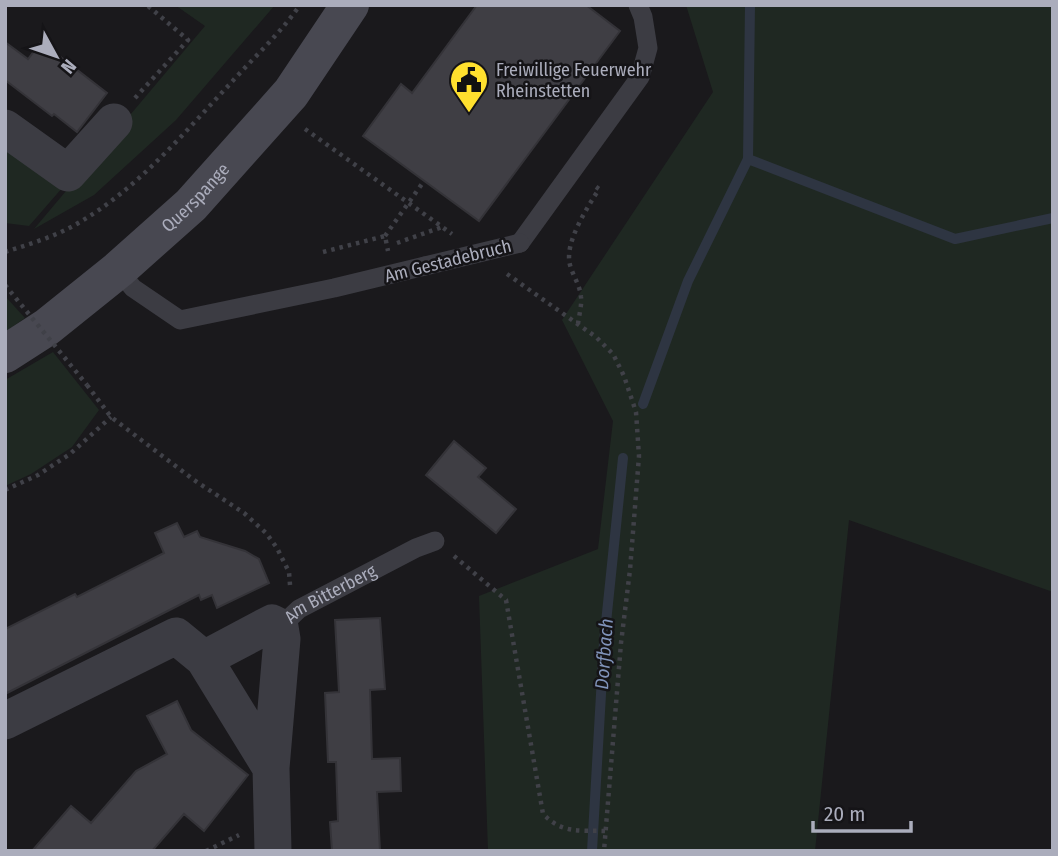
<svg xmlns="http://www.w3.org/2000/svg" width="1058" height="856" viewBox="0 0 1058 856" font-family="'Fira Sans Condensed',sans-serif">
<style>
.green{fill:#1f2822}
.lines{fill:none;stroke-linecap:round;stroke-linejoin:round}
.stream{stroke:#2e3542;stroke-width:10}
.building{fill:#3f3e44;stroke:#343338;stroke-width:2}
.path{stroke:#404148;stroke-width:4.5;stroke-dasharray:3.5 5;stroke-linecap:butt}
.service{stroke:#3c3c43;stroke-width:19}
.minor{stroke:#3c3c43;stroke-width:37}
.secondary{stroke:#484851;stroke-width:38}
.path-bridge{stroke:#404148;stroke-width:4.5;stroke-dasharray:3.5 5;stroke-linecap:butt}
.service-bridge{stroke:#3c3c43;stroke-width:19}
.labels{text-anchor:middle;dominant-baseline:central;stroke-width:5;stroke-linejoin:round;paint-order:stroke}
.poi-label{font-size:18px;fill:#abadbc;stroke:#151417;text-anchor:start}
.street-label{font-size:18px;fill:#abadbc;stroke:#151417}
.water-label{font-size:19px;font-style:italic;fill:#8093ba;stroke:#151417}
</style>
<rect width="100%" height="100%" fill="#1a191c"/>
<path class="green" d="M175 5H275L176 120 94 195 34 229 205 26Z
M686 5H1053V592L849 520 815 851H488L479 596 598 549 613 421 562 320 713 92Z
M5 146 63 187 29 226 5 223Z
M5 296 25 318 5 332Z
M53 352 99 410 72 447 31 474 5 486V380Z"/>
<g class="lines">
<path class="stream" d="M748 159 955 239 1053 218
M643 404 688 281 748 159 750 5
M592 851 604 642 623 458"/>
</g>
<path class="building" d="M477 5H586L620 31 479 221 363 136 401 84 412 93Z
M5 42 28 59 41 42 107 93 77 132 54 114 52 116 5 80Z
M454 441 486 468 478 477 516 509 496 533 426 475Z
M177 523 184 537 197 531 200 537 245 551 259 559 269 583 217 608 212 595 201 600 199 595 5 694V629L75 594 77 597 164 553 155 533Z
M380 618 385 689 370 690 372 759 400 758 401 791 377 792 380 851H332L330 822 338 821 336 762H328L325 693 339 692 335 620Z
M177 701 191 730 248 775 204 831 184 814 152 851H32L71 806 91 823 136 771 167 754 147 716Z"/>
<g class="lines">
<path class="path" d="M135 98 188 40 147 5
M305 129 452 234
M397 243 442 227
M5 252C30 244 57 236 80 222 138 188 183 134 229 85 252 59 280 34 300 5
M323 252 385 236 388 251
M507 274 596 337 613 354 624 376 636 412 639 456 630 570 621 643 604 851
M578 324C579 315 582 305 581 297 580 285 573 276 570 265 564 243 587 208 599 189L592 184
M87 385 111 417 194 480 244 513 266 533 277 548 289 572 290 585
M5 490 38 475 70 454 111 417
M454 556 506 600 543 814C563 834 578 830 605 831
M206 851 239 835"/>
<g class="service">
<path d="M520 243 640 77 648 48 643 17 638 5"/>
<path d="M118 270 133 288 180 320 334 288 425 266"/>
<path id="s1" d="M280 627 299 609 416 548 435 541"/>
</g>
<path class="minor" d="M5 128 68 173 114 122
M204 659 272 623 280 627 282 639 271 768 273 851
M5 721 176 636 204 659 271 768"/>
<path class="secondary" id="s2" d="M5 354 47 327 118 270 191 205 291 93 350 5"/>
<path class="path-bridge" d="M385 236 424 181
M5 285 87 385"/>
<path class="service-bridge" d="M425 266 520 243"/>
</g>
<defs>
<symbol id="civic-pin" viewBox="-11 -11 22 30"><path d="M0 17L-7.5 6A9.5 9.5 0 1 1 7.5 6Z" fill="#ffe02e" stroke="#151417"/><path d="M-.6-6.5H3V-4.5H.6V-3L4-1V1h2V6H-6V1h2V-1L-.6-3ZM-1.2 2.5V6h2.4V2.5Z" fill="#111"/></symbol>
</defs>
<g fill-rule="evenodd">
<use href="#civic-pin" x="447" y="58" width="44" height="60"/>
</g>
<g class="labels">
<g class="poi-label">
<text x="496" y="70">Freiwillige Feuerwehr<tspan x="496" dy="21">Rheinstetten</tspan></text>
</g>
<g class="street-label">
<text stroke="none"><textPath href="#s2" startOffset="247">Querspange</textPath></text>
<text transform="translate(448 261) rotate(-14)">Am Gestadebruch</text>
<text stroke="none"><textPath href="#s1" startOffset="61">Am Bitterberg</textPath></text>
</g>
<g class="water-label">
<text transform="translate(604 654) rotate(-86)">Dorfbach</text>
</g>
</g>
<rect width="1058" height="856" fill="none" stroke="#abadbc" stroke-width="14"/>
<g transform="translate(56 56) rotate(130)" stroke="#151417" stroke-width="5" paint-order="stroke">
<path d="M0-5L12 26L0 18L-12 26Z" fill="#abadbc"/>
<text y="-10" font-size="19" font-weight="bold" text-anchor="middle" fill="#abadbc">N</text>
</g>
<path d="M813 821v10h98v-10" fill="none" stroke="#abadbc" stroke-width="3.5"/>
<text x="824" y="821" font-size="21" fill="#abadbc" stroke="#151417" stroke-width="5" paint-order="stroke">20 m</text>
</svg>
